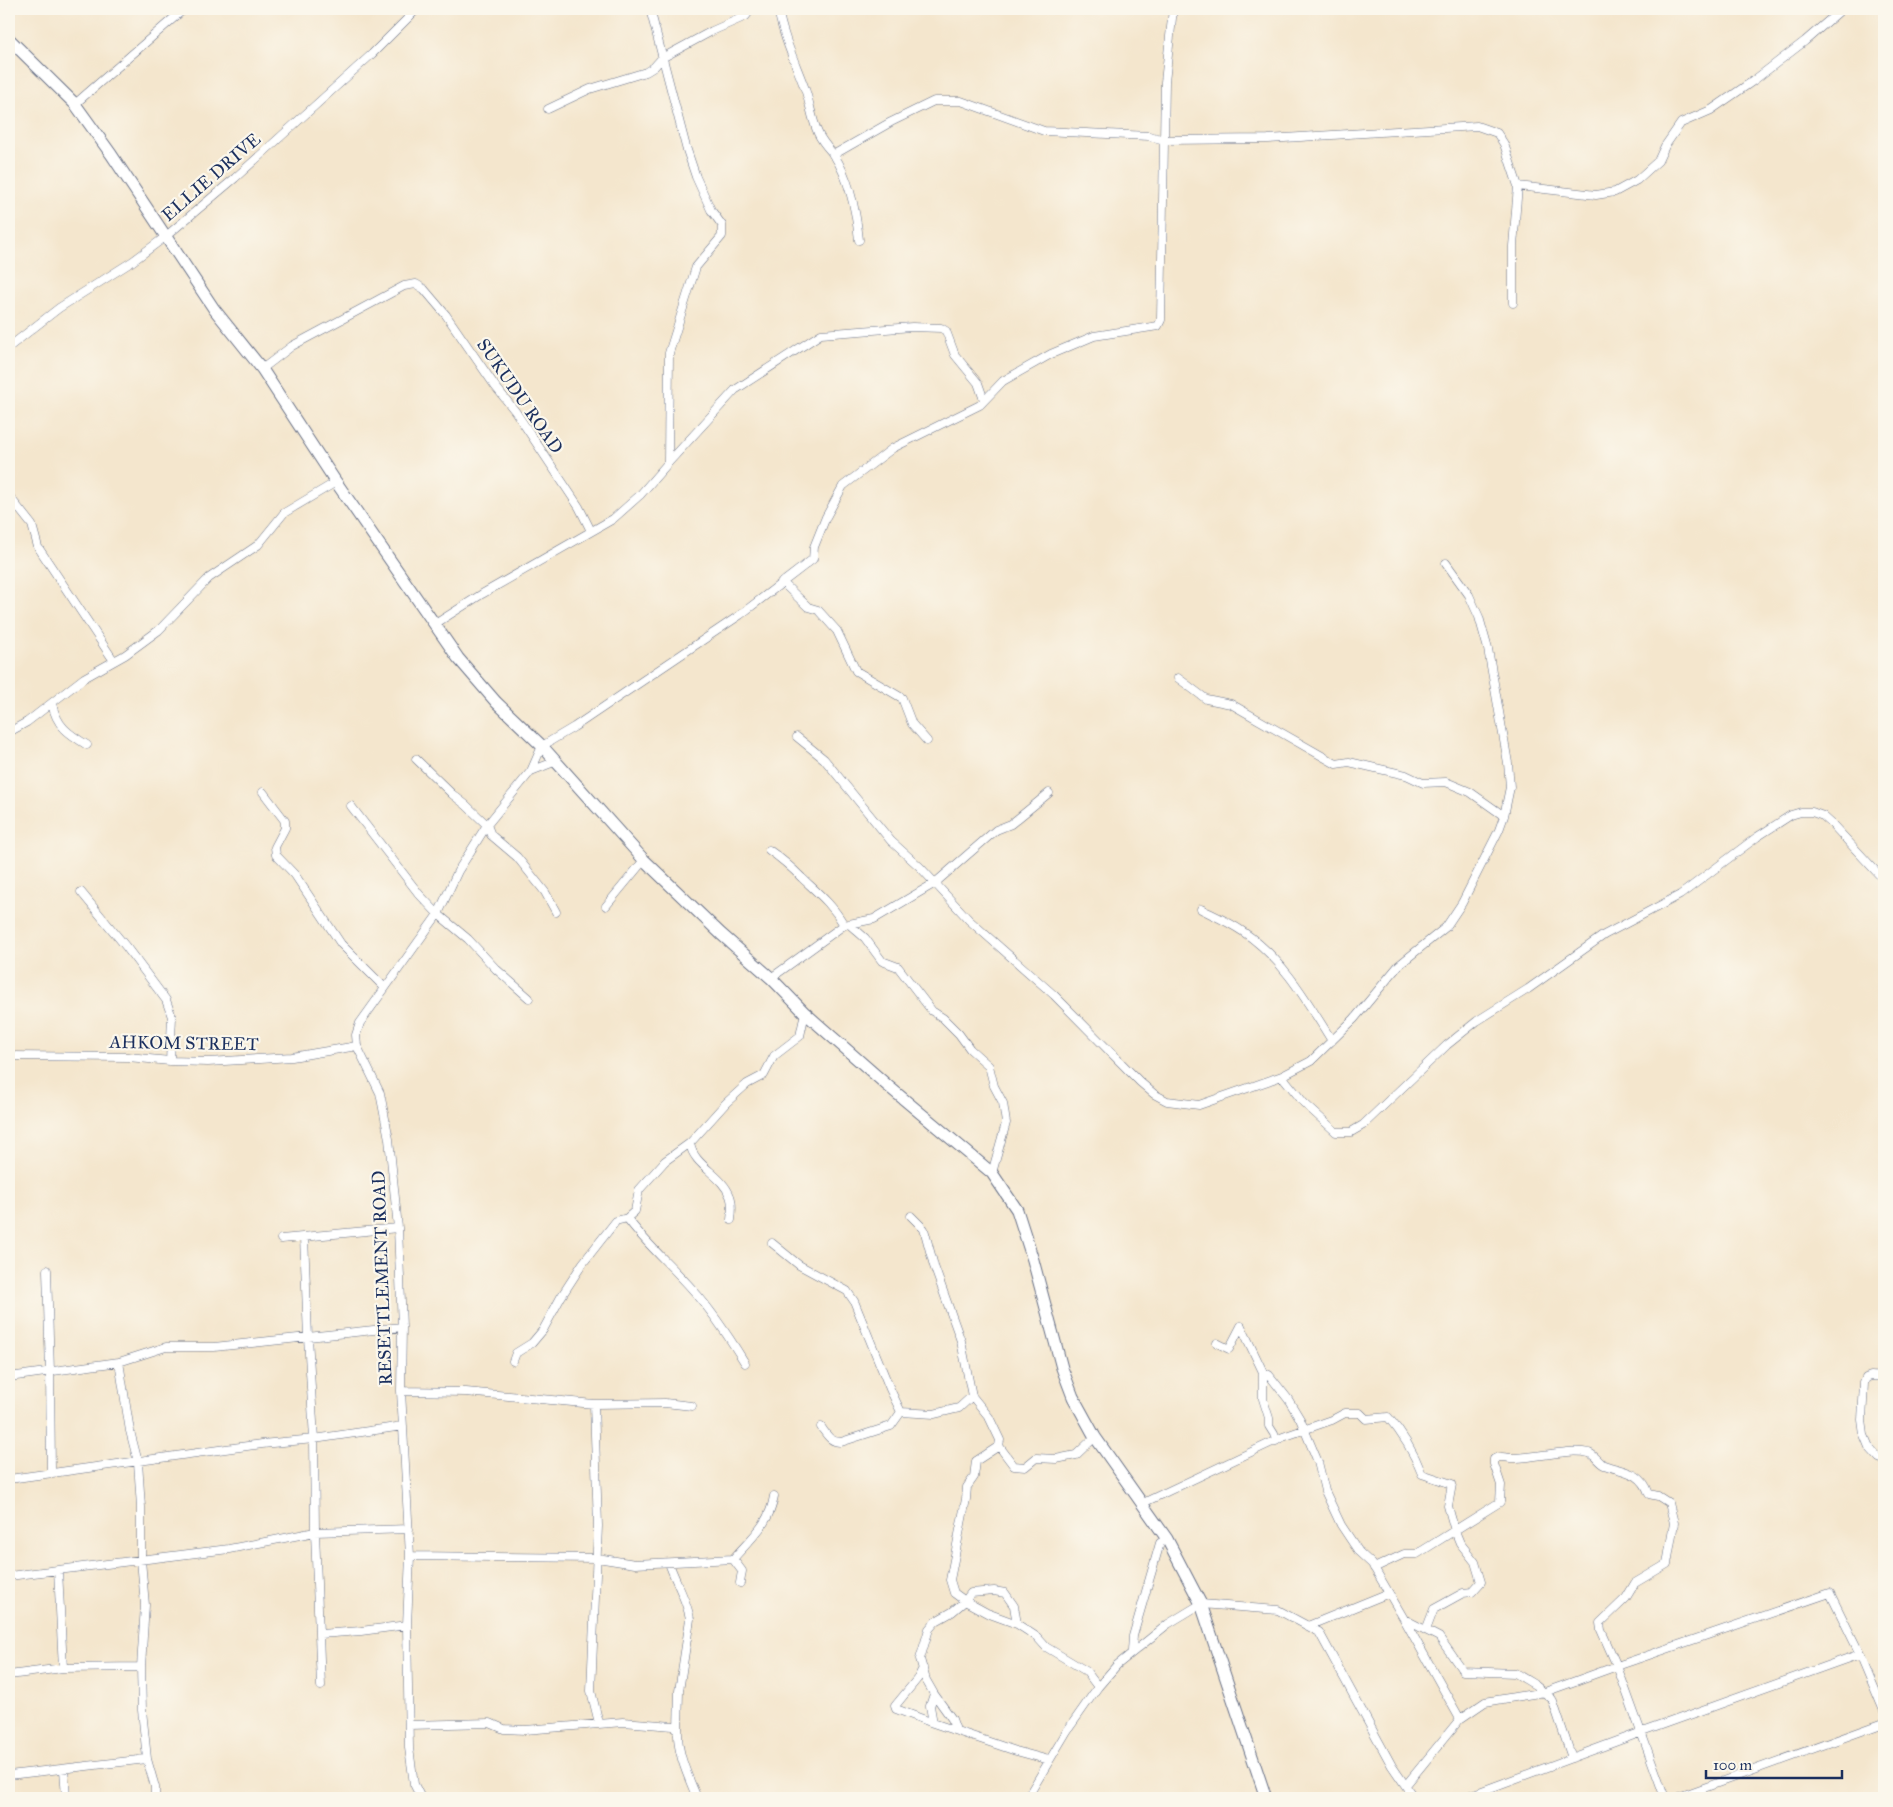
<svg xmlns="http://www.w3.org/2000/svg" width="1893" height="1807" viewBox="0 0 1893 1807" font-family="'IM FELL Great Primer',serif">
<style>
.lines{fill:none;stroke-linecap:round;stroke-linejoin:round}
.minor-casing{stroke:#676f85;stroke-width:9}
.secondary-casing{stroke:#676f85;stroke-width:13}
.minor{stroke:#fff;stroke-width:8}
.secondary{stroke:#fff;stroke-width:11}
.labels{text-anchor:middle;dominant-baseline:central;stroke-width:4.5;stroke-linejoin:round;paint-order:stroke}
.street-label{font-size:18px;fill:#1b2f5e;stroke:#fbf7ec}
</style>
<rect width="100%" height="100%" fill="#fbf7ec"/>
<filter id="ink" filterUnits="userSpaceOnUse"><feTurbulence type="fractalNoise" baseFrequency=".02" numOctaves="2"/><feDisplacementMap in="SourceGraphic" scale="10" xChannelSelector="R" yChannelSelector="G"/><feConvolveMatrix kernelMatrix="1 2 1 2 8 2 1 2 1" color-interpolation-filters="sRGB"/></filter>
<filter id="wash" filterUnits="userSpaceOnUse"><feTurbulence type="fractalNoise" baseFrequency=".0096" numOctaves="4" result="noise"/><feDisplacementMap in="SourceGraphic" scale="20" xChannelSelector="R" yChannelSelector="G"/><feGaussianBlur stdDeviation="1.12" result="paint"/><feColorMatrix in="noise" values="0 0 0 0 0 0 0 0 0 0 0 0 0 0 0 0 0 1.4 0 .05"/><feComposite in="paint" operator="in"/></filter>
<g filter="url(#wash)">
<rect width="100%" height="100%" fill="#f4e6cd"/>
</g>
<g filter="url(#ink)">
<g class="lines">
<defs>
<path id="minor" d="M778 9C783 37 795 62 805 89 810 103 812 120 818 133 822 142 828 148 834 155 850 180 856 210 859 240
M75 104 184 9
M548 109 590 89 646 72 654 67 662 58 712 31 746 16 751 9
M833 155 891 122 934 101H961L1044 131 1149 136 1165 140 1268 139 1477 126 1497 133 1504 144 1518 186 1513 246V303
M1518 186 1596 195 1615 192 1637 180 1658 161 1665 146 1681 123 1711 110 1753 81 1805 41 1842 9
M9 347 59 308 133 261 165 237 235 178 372 54 417 9
M262 369 292 346 404 286 416 284 424 289 446 315 495 386 515 411 579 507 591 531
M668 463 735 390 821 334 912 327 941 328 946 331 955 355 978 383 984 400
M9 496 32 525 38 547 114 661
M782 582 808 607 818 610 837 631 856 671 902 698 912 724 927 741
M435 624 482 594 613 519 640 495 668 463 669 353 696 267 722 236V225L711 210 696 177 686 147 650 9
M1178 678 1206 699 1231 704 1336 764 1349 762 1406 775 1423 783 1446 782 1470 792 1504 816
M52 703C56 726 69 734 87 745
M9 732 27 722 84 678 125 655 159 630 209 578 258 545 284 513 336 482
M797 737 824 759 891 841 920 867 969 920 1054 995 1140 1082 1154 1094 1167 1101 1199 1105 1282 1076 1311 1061 1354 1019 1399 965 1446 927 1462 903 1499 830 1504 816 1510 787 1508 763 1488 649 1479 617 1469 595 1446 563
M416 759 452 794 466 805 487 825 491 835 517 857 545 892 556 912
M531 771 554 762
M263 792 285 821V828L275 847 276 855 295 875 341 944 384 987
M351 806 419 894 438 914 468 939 496 969 529 998
M769 850C782 859 791 867 802 878 818 893 833 905 844 925
M81 892 127 948 166 1000 172 1017 170 1061
M606 906 644 860
M1201 909C1215 916 1229 922 1242 931 1283 958 1307 1001 1332 1041
M849 924 865 938 882 961 898 967 932 1011 943 1018 959 1034 970 1049 989 1066 994 1086 1003 1103 1006 1123 992 1173
M771 978 844 925 874 919 935 883 996 830 1011 824 1049 793
M9 1056 128 1057 170 1061 208 1062 292 1057 357 1046
M1282 1076 1304 1103 1336 1132H1351L1363 1125 1447 1045 1477 1021 1528 989 1604 935 1680 895 1757 837 1791 815 1801 812H1812L1823 816 1832 824 1884 880
M690 1143C693 1166 722 1174 730 1196 733 1203 732 1212 731 1220
M911 1216 924 1229 934 1266 961 1341 972 1396 989 1417 1000 1440 999 1446 976 1461 974 1477 967 1487 966 1499 950 1580 954 1593 965 1601 971 1593 994 1591 1005 1593 1014 1606 1017 1624 1037 1637 1046 1647 1086 1671 1098 1687
M627 1218C646 1244 671 1265 693 1290 713 1312 729 1337 745 1363
M304 1237 308 1337 314 1439 315 1532 321 1686
M281 1239 398 1228
M772 1243 799 1265 847 1291 854 1301 890 1389 901 1412 934 1414 959 1408 972 1396
M47 1270 50 1372 51 1472
M1241 1326 1263 1372V1399L1269 1418V1426L1274 1434 1276 1441
M1217 1343 1229 1349 1241 1326
M513 1361 516 1353 532 1343 543 1330 561 1297 583 1263 616 1221 627 1218 635 1211 639 1190 665 1161 690 1143 726 1103 747 1084 764 1075 774 1056 800 1036 805 1013
M119 1362 130 1431 138 1462 141 1507V1560L145 1605 141 1667 142 1710 147 1759 155 1787V1798
M1263 1372 1269 1375 1288 1399 1300 1419 1318 1462 1325 1491 1341 1525 1359 1552 1372 1564 1404 1619 1439 1637 1463 1671 1515 1673 1535 1685 1552 1699 1572 1758
M9 1377 119 1362 166 1347H214L402 1327
M1884 1377 1871 1376 1866 1378 1864 1383 1862 1420 1864 1435 1869 1447 1879 1458 1884 1460
M401 1391 466 1392 594 1404 665 1403 692 1406
M594 1404 598 1526 591 1691 599 1723
M821 1427C827 1435 830 1442 841 1442L891 1426 901 1412
M999 1446 1014 1466 1025 1467 1036 1458 1056 1459 1076 1455 1095 1437
M9 1479 262 1444 314 1439 403 1426
M1143 1503 1283 1437 1332 1420 1345 1413H1360L1366 1419 1388 1417C1403 1434 1414 1453 1422 1474L1452 1484 1448 1506 1455 1531 1460 1543 1475 1562 1481 1582 1472 1592 1463 1593 1434 1609 1426 1630
M410 1556 597 1558 635 1564 733 1559C751 1538 770 1524 774 1496
M733 1559 742 1571 740 1583
M669 1563C675 1581 687 1600 690 1619L679 1691 678 1730
M1374 1568 1404 1554H1417L1500 1502 1501 1485 1494 1464V1459C1500 1455 1506 1458 1513 1458 1535 1458 1569 1448 1589 1453 1595 1455 1598 1462 1604 1465 1623 1472 1642 1471 1649 1494L1658 1496 1669 1503 1674 1523 1667 1564 1635 1583 1626 1598 1600 1623 1601 1630 1617 1666 1545 1692 1485 1702 1460 1719 1406 1785
M58 1570 63 1668
M9 1576 229 1549 315 1532 409 1529
M1404 1619 1460 1719
M1017 1624 987 1613 965 1601 952 1612 936 1621 929 1629 920 1659 926 1680 934 1694 930 1706 933 1723 1016 1751 1049 1760
M1308 1626 1389 1593
M320 1634 361 1631 407 1625
M1132 1651 1133 1636 1160 1543 1167 1539
M923 1668 918 1678 895 1706 896 1709 933 1723
M9 1675 63 1668 141 1667
M934 1694 952 1719 956 1730
M409 1725 490 1723 504 1729 525 1730 623 1722 673 1726 678 1730C677 1754 688 1776 697 1798
M64 1769 66 1798
M9 1775 147 1759
M421 1798 414 1784 409 1748 407 1625 410 1556 401 1391 402 1327 398 1228 389 1139 380 1093 357 1046 356 1035 360 1023 438 914 458 871 487 825 531 771 542 746 574 727 740 615 813 559 814 547 826 517 843 486 893 448 980 405 1003 381 1051 354 1094 336 1158 326 1161 320 1165 82 1173 9
M1027 1798 1067 1731 1098 1687 1117 1665 1168 1624 1201 1604 1278 1610 1319 1632 1392 1766 1414 1798
M1463 1798 1642 1732 1860 1654
M1665 1798 1617 1666 1830 1593 1860 1654 1884 1711
M1676 1798 1884 1723"/>
<path id="secondary" d="M9 39 75 104 111 154 214 309 262 369 336 482 458 658 496 702 542 746 644 860 721 934 771 978 805 1013 888 1086 992 1173 1017 1210 1033 1260 1062 1368 1073 1397 1095 1437 1167 1539 1201 1604 1266 1798"/>
</defs>
<use href="#minor" class="minor-casing"/>
<use href="#secondary" class="secondary-casing"/>
<use href="#minor" class="minor"/>
<use href="#secondary" class="secondary"/>
</g>
</g>
<g class="labels">
<g class="street-label">
<text transform="translate(211 177) rotate(-41)">ELLIE DRIVE</text>
<text transform="translate(520 396) rotate(55)">SUKUDU ROAD</text>
<text transform="translate(184 1043) rotate(1)">AHKOM STREET</text>
<text transform="translate(382 1278) rotate(-92)">RESETTLEMENT ROAD</text>
</g>
</g>
<rect width="1893" height="1807" fill="none" stroke="#fbf7ec" stroke-width="30"/>
<path d="M1706 1770v8h136v-8" fill="none" stroke="#1b2f5e" stroke-width="2.5"/>
<text x="1713" y="1770" font-size="15" fill="#1b2f5e" stroke="#fbf7ec" stroke-width="4" paint-order="stroke">100 m</text>
</svg>
